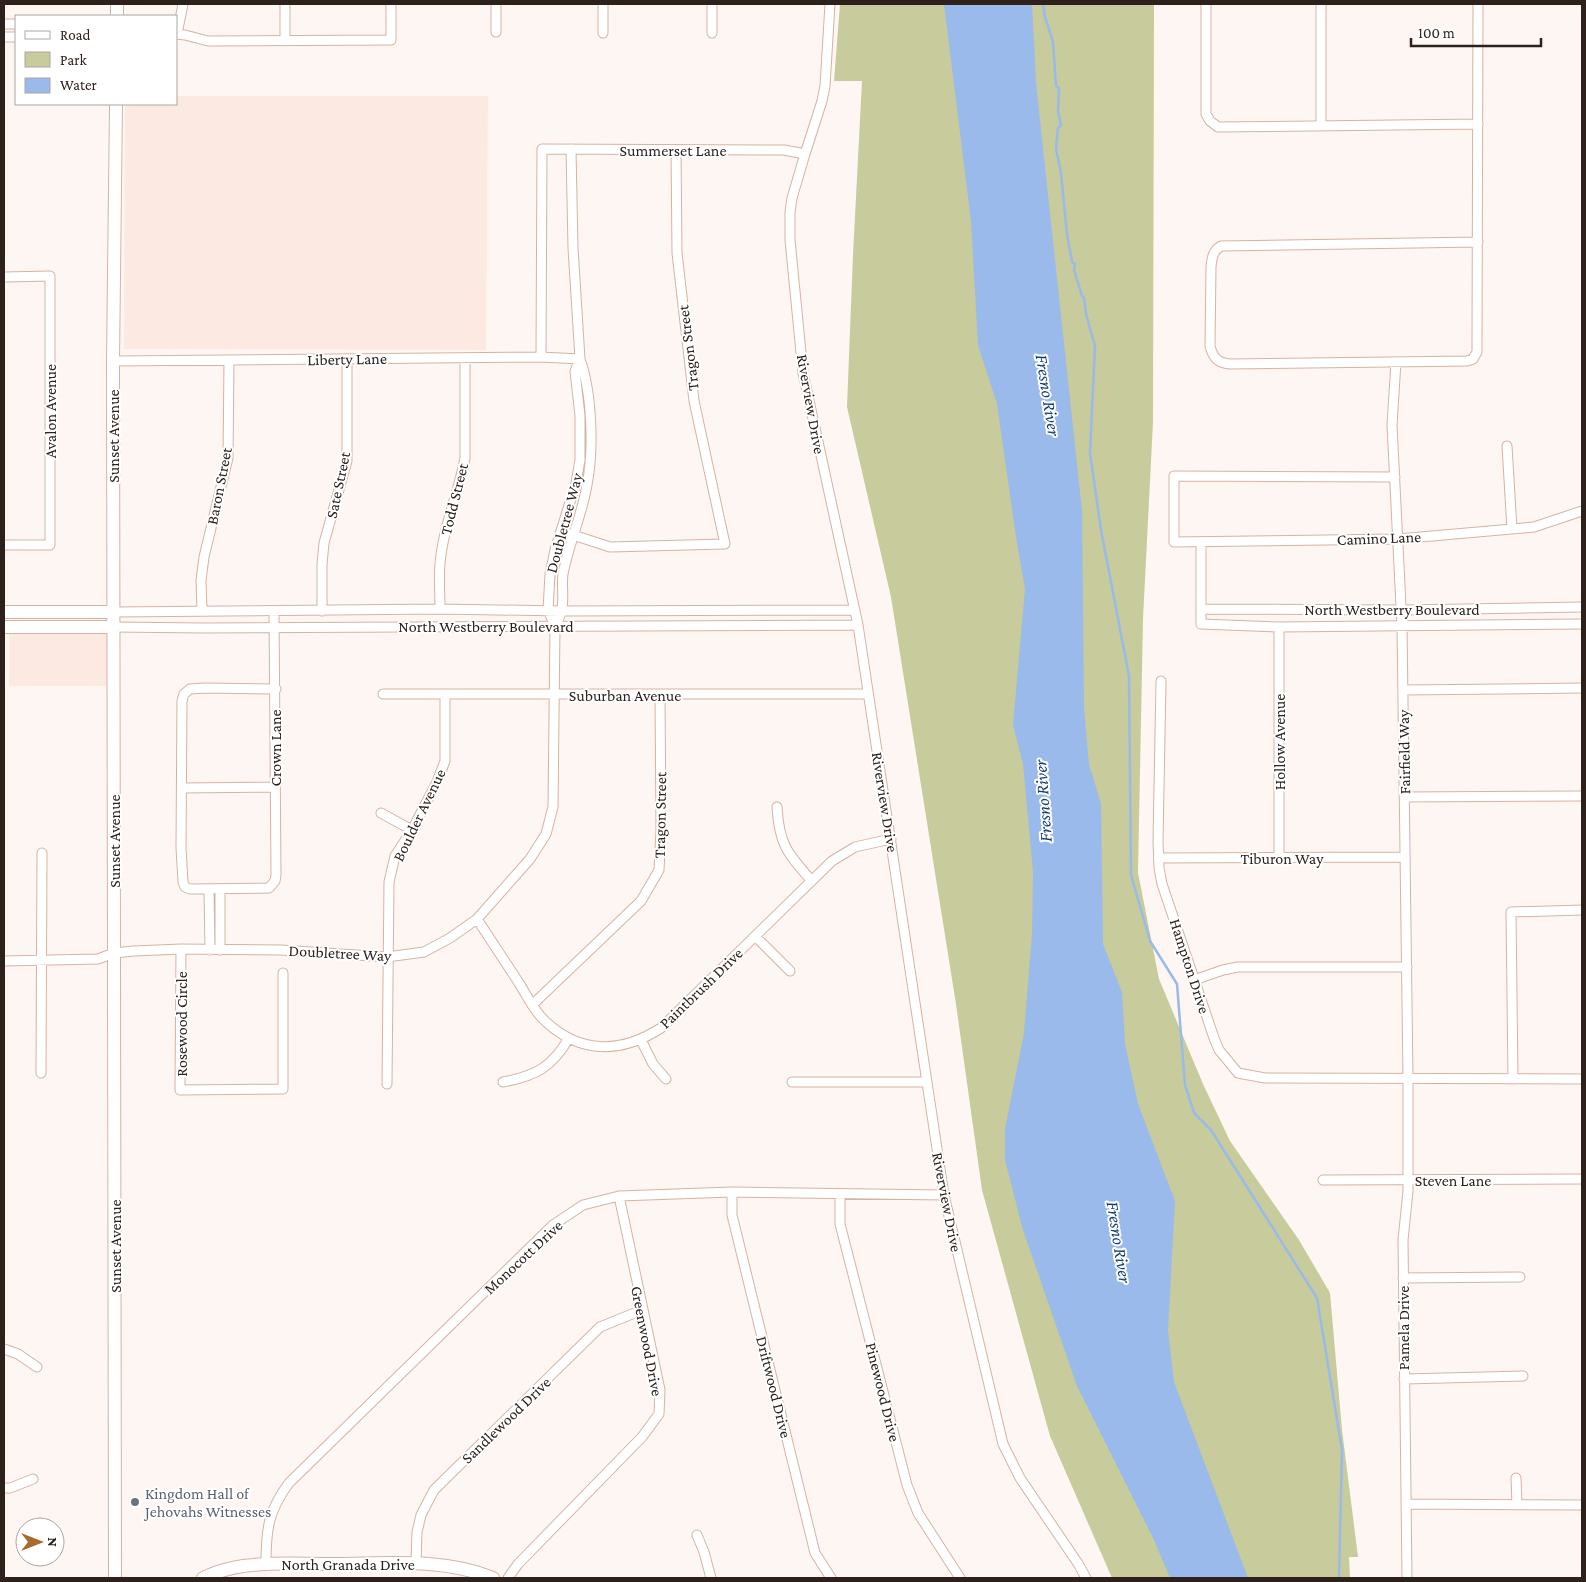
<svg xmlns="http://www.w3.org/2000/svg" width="1586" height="1582" viewBox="0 0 1586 1582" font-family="'Crimson Pro',serif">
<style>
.built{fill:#fceae2}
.green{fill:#c8cb9b}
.water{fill:#99baea}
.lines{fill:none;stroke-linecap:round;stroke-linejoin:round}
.stream{stroke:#99baea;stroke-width:2.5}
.street-casing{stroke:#d5b3a3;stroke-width:11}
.secondary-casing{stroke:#d5b3a3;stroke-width:14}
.street{stroke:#fff;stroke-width:9}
.secondary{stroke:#fff;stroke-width:12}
.worship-dot{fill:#6b7280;stroke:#fff;stroke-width:2}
.labels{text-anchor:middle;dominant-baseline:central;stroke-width:4;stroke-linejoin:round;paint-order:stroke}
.street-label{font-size:16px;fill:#2e211c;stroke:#fff}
.worship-label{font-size:16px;fill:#5b616d;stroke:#fff;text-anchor:start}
.water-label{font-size:18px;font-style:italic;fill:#143e77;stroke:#fff}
</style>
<rect width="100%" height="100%" fill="#fdf6f2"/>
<path class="built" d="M176 96H488L486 350 124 349 125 104H176Z
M9 631 108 632V686H9Z"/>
<path class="green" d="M840 4H1154L1153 422 1143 619 1138 873 1159 979 1203 1084 1230 1141 1299 1240 1330 1293 1342 1430 1358 1557H1349L1350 1578H1112L1050 1436 982 1190 956 1004 891 597 847 407 853 255 862 81H834Z"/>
<path class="water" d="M944 4H1032L1036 83 1082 511 1084 708 1089 764 1101 804 1103 944 1122 992 1125 1044 1138 1104 1175 1201 1168 1330 1174 1382 1248 1578H1170L1154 1540 1077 1386 1023 1230 1005 1160V1129L1024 1033 1032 934 1033 872 1023 764 1013 725 1025 589 1016 537 997 404 978 345 971 221Z"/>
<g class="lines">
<path class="stream" d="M1043 4 1045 17 1053 42 1056 86 1059 88 1058 112 1061 125 1058 128 1056 149 1061 173 1067 234 1072 262 1075 264 1074 270 1082 296 1084 298 1086 314 1095 346 1090 453 1101 530 1129 676 1131 875 1150 941 1177 984 1185 1085 1194 1113 1211 1130 1317 1298 1342 1450 1339 1578"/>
<defs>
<path id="street" d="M496 4V32
M830 4 825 86 822 101 805 154 792 198 790 212V240L803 373 858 625 944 1195 1003 1444 1020 1478 1079 1565 1086 1578
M1206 4V114L1210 121 1218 127 1478 124
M1321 4V125
M4 24H16
M603 33V4
M712 33V4
M176 34 185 35 208 41 391 40V4
M177 34 183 4
M4 37H16
M285 41V4
M1478 242 1221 246C1213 251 1212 257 1211 267L1210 346C1213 358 1218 363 1230 364L1467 361 1473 359 1477 352V344L1478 4
M4 277 50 276V545H4
M541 357 542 149 784 150 805 154
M113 361 541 357 580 359
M1396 362 1392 425 1402 626 1408 1078V1191L1403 1240 1407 1578
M1507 446 1512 529
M1395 477 1174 476V542L1398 539 1534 527 1582 511
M561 531 610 547 725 544 694 401 677 253 676 150
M1201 542V624L1279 627 1582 624
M440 609C440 591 438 573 441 555 445 522 459 491 465 458V358
M1201 609 1402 610 1582 607
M202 611 201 580 204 557 228 458 229 360
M274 611 276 875 275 881 269 888 190 889 185 887 183 882 181 848 182 701 184 694 190 689 205 688 276 689
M322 611V564L324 543 347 461V359
M114 612 440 609 562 611 855 610
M555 626 548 610 550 574 555 550 576 483 580 460V416L575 371 580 359
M114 627 203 628 858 625
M1279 627V858
M1161 681 1158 842 1159 868 1162 884 1214 1038 1219 1050 1238 1073 1265 1078 1582 1079
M1403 690 1582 688
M383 694H868
M182 788 275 787
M1405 797 1582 796
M777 807C779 844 787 853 811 880
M381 813 412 830
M1159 858 1405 857
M209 890 210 950
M477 919C491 940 505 962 519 983 527 996 534 1011 545 1021 581 1055 622 1053 661 1028L832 861 855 847 891 839
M755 936 790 971
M181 949 180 1090 283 1089V973
M220 950V889
M4 961 98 959 114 953 134 951 181 949 281 950 387 957 424 952 450 938 477 919 530 859 546 834 553 807 555 626C557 622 560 617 561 612 565 600 561 586 563 574 569 543 582 515 587 485 594 449 592 393 580 359L573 248 571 149
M1194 980 1223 970 1238 967H1407
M532 1005 641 901 659 870 661 830 660 695
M641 1040 653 1064 666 1079
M41 1073 42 853
M1513 1079 1511 912 1582 910
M503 1082C536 1076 552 1067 569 1038
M792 1082H926
M387 1084 389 882 395 856 412 830 437 782 445 761V695
M1323 1180 1582 1179
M732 1192V1215L815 1553 831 1578
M840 1194V1224L907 1485 918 1513 960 1578
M1403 1278 1520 1277
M4 1349 18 1354 37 1367
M1404 1379 1523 1376
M1516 1478 1517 1504
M4 1488H10L33 1479
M1406 1504 1582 1505
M697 1535 704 1552 711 1578
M266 1564C266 1530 268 1511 289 1483L553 1225 583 1205 619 1196 732 1192 944 1195
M416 1564 417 1532 421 1515 434 1490 600 1327 642 1310
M508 1578 518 1564 642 1437 659 1414 660 1390 619 1196"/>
<path id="secondary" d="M117 16V4
M4 612H114
M4 627H114
M115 1578 113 361 116 104
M203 1578C216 1572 229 1568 243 1566 271 1562 301 1564 330 1564 384 1564 442 1557 493 1578"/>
</defs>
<use href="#street" class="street-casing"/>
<use href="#secondary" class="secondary-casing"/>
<use href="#street" class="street"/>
<use href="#secondary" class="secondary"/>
</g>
<circle class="worship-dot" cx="135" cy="1502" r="5"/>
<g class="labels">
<g class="street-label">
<text x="673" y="150">Summerset Lane</text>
<text transform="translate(688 348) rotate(-97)">Tragon Street</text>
<text transform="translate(347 359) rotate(-1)">Liberty Lane</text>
<text transform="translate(811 404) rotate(80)">Riverview Drive</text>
<text transform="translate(50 411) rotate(-90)">Avalon Avenue</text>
<text transform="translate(113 436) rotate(-90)">Sunset Avenue</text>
<text transform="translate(338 485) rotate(-78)">Sate Street</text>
<text transform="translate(219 486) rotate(-79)">Baron Street</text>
<text transform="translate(454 499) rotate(-76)">Todd Street</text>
<text transform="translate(564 523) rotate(-75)">Doubletree Way</text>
<text transform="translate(1379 538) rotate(-2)">Camino Lane</text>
<text x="1392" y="609">North Westberry Boulevard</text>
<text x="486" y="626">North Westberry Boulevard</text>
<text x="625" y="695">Suburban Avenue</text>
<text transform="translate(1279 742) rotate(-90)">Hollow Avenue</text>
<text transform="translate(275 748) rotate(-90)">Crown Lane</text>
<text transform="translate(1404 752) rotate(-91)">Fairfield Way</text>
<text transform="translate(885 802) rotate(81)">Riverview Drive</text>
<text transform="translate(419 815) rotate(-64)">Boulder Avenue</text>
<text transform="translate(660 815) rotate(-89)">Tragon Street</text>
<text transform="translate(114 841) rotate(-90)">Sunset Avenue</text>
<text x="1282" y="858">Tiburon Way</text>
<text transform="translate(340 953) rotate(3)">Doubletree Way</text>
<text transform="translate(1190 966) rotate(72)">Hampton Drive</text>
<text transform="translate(701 988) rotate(-44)">Paintbrush Drive</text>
<text transform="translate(181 1024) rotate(-90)">Rosewood Circle</text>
<text x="1453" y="1180">Steven Lane</text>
<text transform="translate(947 1202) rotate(79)">Riverview Drive</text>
<text transform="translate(115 1246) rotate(-90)">Sunset Avenue</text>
<text transform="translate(523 1257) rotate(-43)">Monocott Drive</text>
<text transform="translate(1403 1328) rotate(-90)">Pamela Drive</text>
<text transform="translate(647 1341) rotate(79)">Greenwood Drive</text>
<text transform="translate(774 1387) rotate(76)">Driftwood Drive</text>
<text transform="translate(883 1392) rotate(76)">Pinewood Drive</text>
<text transform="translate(506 1420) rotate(-44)">Sandlewood Drive</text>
<text x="348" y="1564">North Granada Drive</text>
</g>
<g class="worship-label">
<text x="145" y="1493">Kingdom Hall of<tspan x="145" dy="18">Jehovahs Witnesses</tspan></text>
</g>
<g class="water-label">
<text transform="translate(1048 395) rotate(81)">Fresno River</text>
<text transform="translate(1043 801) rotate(-94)">Fresno River</text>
<text transform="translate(1119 1242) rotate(81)">Fresno River</text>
</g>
</g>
<rect width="1586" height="1582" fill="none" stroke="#2e211c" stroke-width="10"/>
<rect x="15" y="15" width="162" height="90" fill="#ffffff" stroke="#aba6a4"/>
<rect x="25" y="31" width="25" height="8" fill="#ffffff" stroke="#aba6a4"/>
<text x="60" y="40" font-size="15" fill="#2e211c">Road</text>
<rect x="25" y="52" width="25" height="15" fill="#c8cb9b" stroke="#aba6a4"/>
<text x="60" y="65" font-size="15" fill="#2e211c">Park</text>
<rect x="25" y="78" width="25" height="15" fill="#99baea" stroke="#aba6a4"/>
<text x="60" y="90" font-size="15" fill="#2e211c">Water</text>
<g transform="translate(40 1542) rotate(90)"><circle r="24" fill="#ffffff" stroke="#aba6a4"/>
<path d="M0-4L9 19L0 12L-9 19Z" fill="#a76c2d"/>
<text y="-8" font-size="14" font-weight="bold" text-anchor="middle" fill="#2e211c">N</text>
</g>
<path d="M1411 38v8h130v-8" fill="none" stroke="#2e211c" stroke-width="2.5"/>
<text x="1418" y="38" font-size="15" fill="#2e211c" stroke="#ffffff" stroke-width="4" paint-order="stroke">100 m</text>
</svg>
